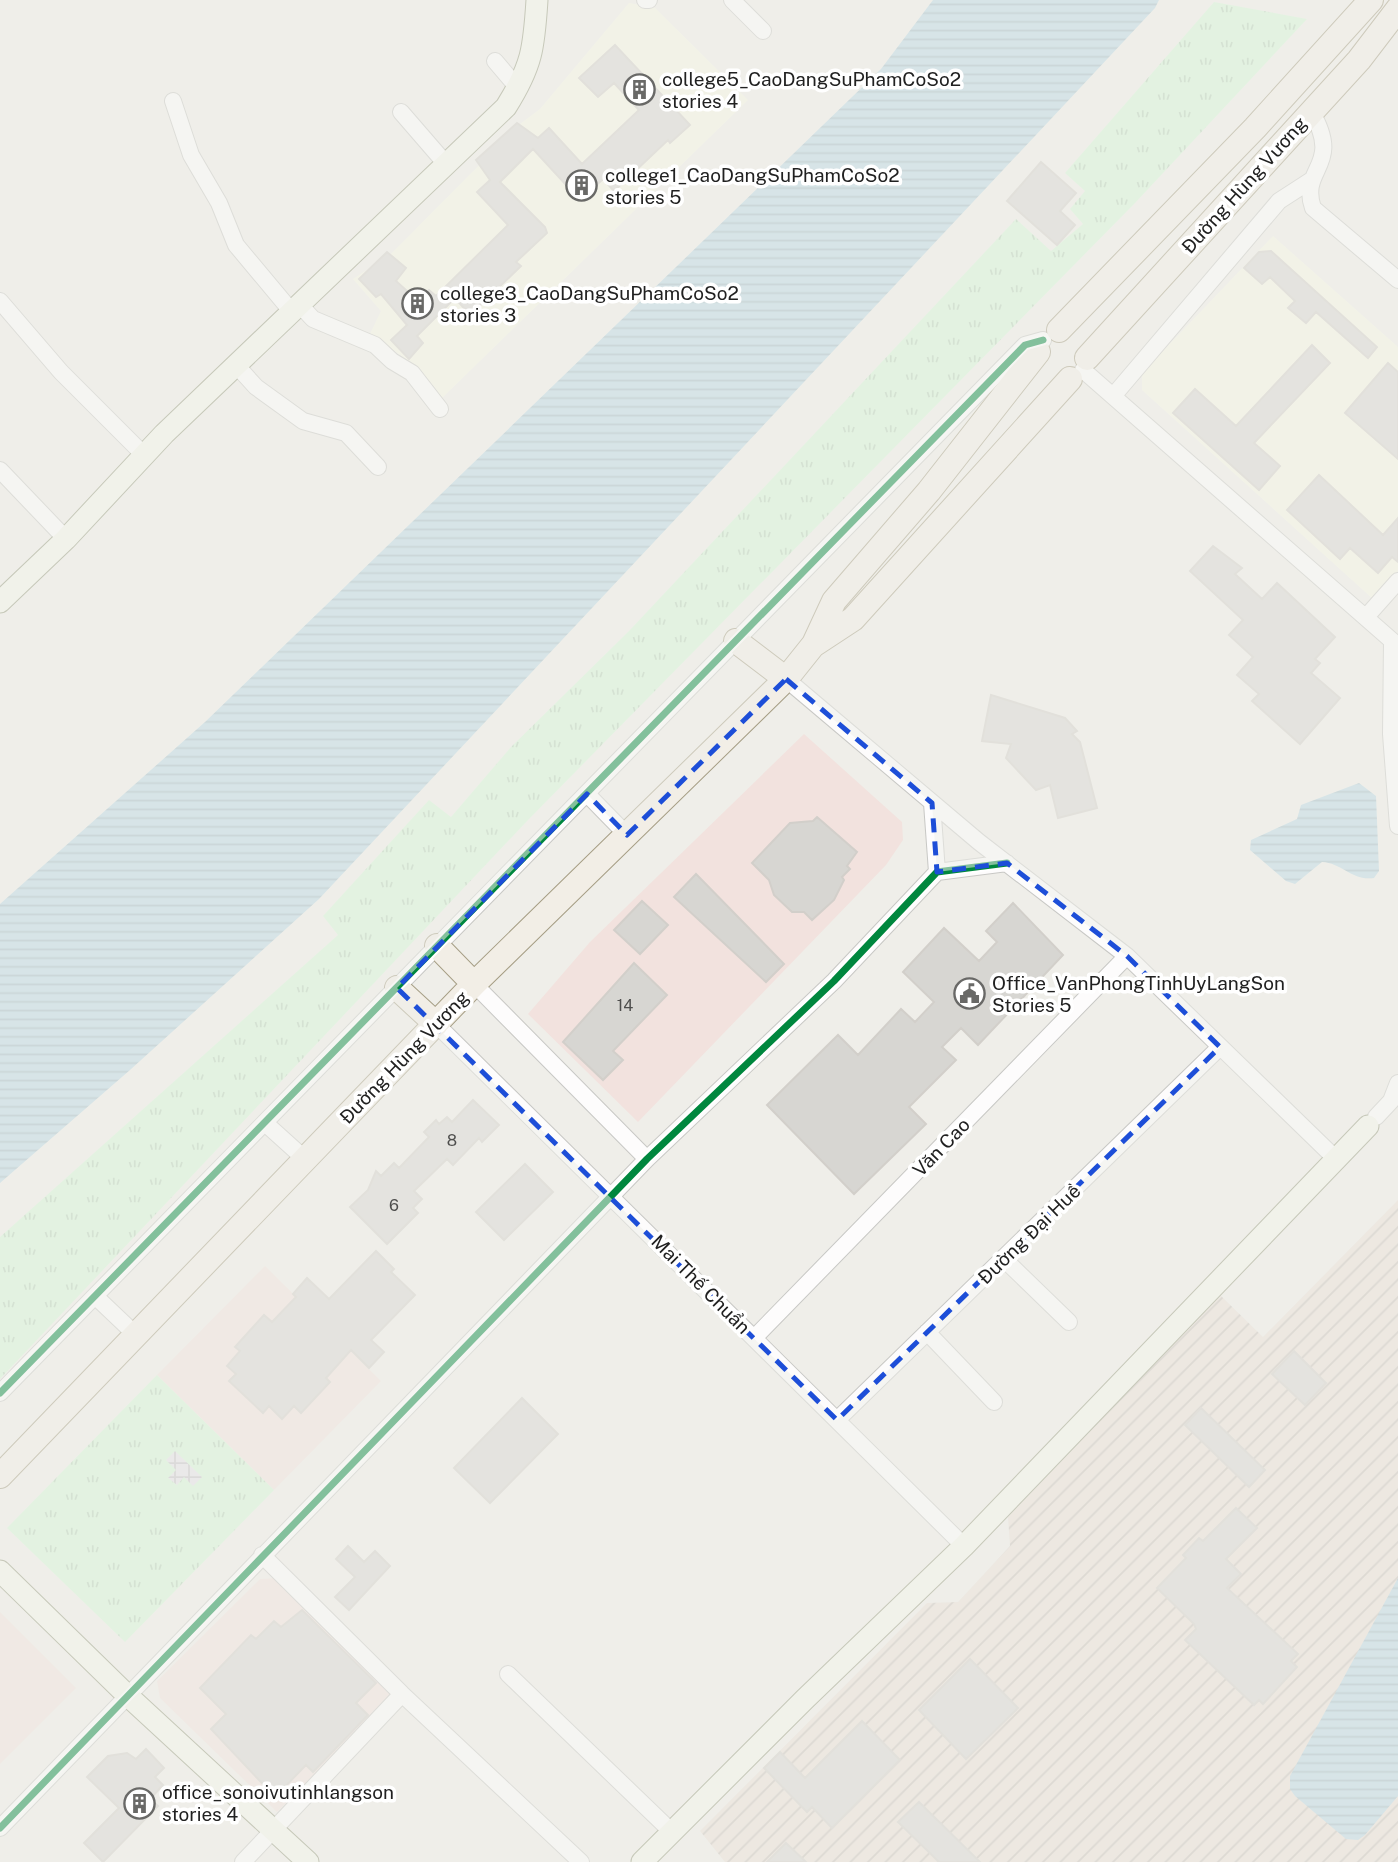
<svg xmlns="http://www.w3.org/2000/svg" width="1398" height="1862" viewBox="0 0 1398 1862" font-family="'Public Sans',sans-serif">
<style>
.commercial{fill:#f2e2de}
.education{fill:#f7f7e5}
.military{fill:url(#military-furrows)}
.park{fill:url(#park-tufts)}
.plaza{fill:url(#plaza-grid)}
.water{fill:url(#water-rules)}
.building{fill:#d7d6d2;stroke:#d2cfca;stroke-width:2}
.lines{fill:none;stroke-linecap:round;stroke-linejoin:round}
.street-casing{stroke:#c8c8c5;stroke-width:18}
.secondary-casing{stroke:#969a7f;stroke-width:23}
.primary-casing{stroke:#a69e85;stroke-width:26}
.street{stroke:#fdfcfc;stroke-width:16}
.secondary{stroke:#f3f5eb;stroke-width:21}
.primary{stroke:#f2eee6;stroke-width:24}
.cycleway-casing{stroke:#fff;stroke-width:11}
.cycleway{stroke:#00873e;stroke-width:7}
.marked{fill:none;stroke:#1d4ed8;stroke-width:5;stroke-dasharray:14 9;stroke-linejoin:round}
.labels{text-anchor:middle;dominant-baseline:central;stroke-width:7;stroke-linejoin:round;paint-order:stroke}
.number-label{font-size:16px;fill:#4e4e4d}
.poi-label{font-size:19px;fill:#212121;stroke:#fff;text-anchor:start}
.street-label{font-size:19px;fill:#212121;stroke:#fff}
</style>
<defs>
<pattern id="military-furrows" width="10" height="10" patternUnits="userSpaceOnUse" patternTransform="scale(1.75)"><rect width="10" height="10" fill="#eae0d8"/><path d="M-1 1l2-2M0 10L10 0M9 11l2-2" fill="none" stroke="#c8c0b9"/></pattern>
<pattern id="park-tufts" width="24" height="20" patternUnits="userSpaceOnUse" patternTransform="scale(1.75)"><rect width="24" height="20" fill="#d6f7d8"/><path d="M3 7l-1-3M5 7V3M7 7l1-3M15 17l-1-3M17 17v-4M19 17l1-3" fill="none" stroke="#b7d3b9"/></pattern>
<pattern id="plaza-grid" width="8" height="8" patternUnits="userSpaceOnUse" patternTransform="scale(1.75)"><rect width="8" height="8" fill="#e5e3e8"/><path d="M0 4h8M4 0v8" fill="none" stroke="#c4c2c7"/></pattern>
<pattern id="water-rules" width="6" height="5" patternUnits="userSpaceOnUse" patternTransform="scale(1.75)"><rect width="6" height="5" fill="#bad8e5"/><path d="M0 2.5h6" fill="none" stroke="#a0b9c4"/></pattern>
</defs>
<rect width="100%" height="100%" fill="#efeee9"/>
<path class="commercial" d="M804 734 902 822 903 840 886 865 638 1122 528 1014 590 942Z
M265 1266 381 1381 274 1490 157 1375Z
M279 1578 399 1691 277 1812 160 1698 157 1681 260 1579Z
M0 1612 76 1688 0 1764Z"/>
<path class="education" d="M629 3 655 8 748 100 442 398 419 368 370 334 381 311 353 279 390 255 520 124 540 109Z
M1273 236 1398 347V571L1373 599 1142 390V373Z"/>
<path class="military" d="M1398 1200V1862H725L700 1831 927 1603 958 1602 1010 1546 1008 1517 1220 1295 1263 1337Z"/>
<path class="park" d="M1214 2 1307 19 1135 203 529 819 0 1379V1237L338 935 323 916 429 800 451 817 511 747 629 631 1016 219 1051 251 1083 224 1070 209 1085 191 1065 173Z
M157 1375 274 1490 125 1642 7 1528Z"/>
<path class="plaza" d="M175 1451 202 1477 193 1486 184 1477 177 1485 168 1478 176 1470 166 1460Z"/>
<path class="water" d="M933 0H1159L1155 8 319 899 130 1070 0 1183V904L205 722 881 69Z
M1359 783 1376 796 1379 871 1374 878C1352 881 1342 863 1322 862L1295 884 1286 881 1250 850 1251 840 1297 819 1301 805Z
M1398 1578V1796L1365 1835 1358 1840 1346 1839 1295 1796 1290 1789V1776Z"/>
<path class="building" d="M615 45 690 125 670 143 668 140 614 191 603 179 580 200 533 149 500 182 545 227 547 233 516 262 521 266 470 315 455 298 417 336 423 343 409 359 391 340 407 325 381 294 376 297 359 279 387 252 406 268 396 281 418 301 429 290 436 296 508 225 477 192 490 180 476 160 517 123 538 138 549 128 582 164 639 110 614 83 598 97 579 78Z
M1041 162 1076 193 1060 211 1075 225 1057 245 1007 201Z
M1271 251 1377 347 1368 358 1316 312 1306 323 1288 308 1295 301 1270 277 1262 284 1244 268 1259 252Z
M1312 345 1330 363 1254 443 1280 466 1259 490 1173 413 1195 389 1236 426Z
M1388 363 1398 372V459L1345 413Z
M1319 475 1383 535 1398 518V562L1392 557 1378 573 1350 548 1340 559 1287 510Z
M1213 546 1242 568 1235 574 1262 599 1277 583 1335 637 1315 659 1320 663 1311 673 1340 698 1300 744 1252 701 1259 694 1237 675 1253 657 1229 635 1243 620 1190 571Z
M991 695 1065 718 1077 731 1072 734 1080 742 1097 808 1058 818 1050 785 1036 790 1006 758 1011 744 982 741Z
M817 817 857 852 847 866 850 869 842 877 844 880 834 900 812 920 804 912H792L774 895 769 880 752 863 790 823 813 821Z
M696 874 784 964 766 982 674 897Z
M642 901 668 925 640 954 614 930Z
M1013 903 1063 955 978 1045 961 1028 942 1047 956 1060 909 1107 926 1124 854 1194 767 1105 838 1035 858 1055 901 1009 915 1022 934 1002 903 972 944 928 979 961 997 942 986 931Z
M634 963 667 995 613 1051 623 1060 603 1080 563 1042Z
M473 1100 499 1125 482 1142 479 1138 453 1165 447 1159 414 1191 422 1199 413 1208 418 1213 387 1244 350 1207 368 1190 376 1171 381 1176 394 1163 399 1168 429 1137 424 1132 436 1120 439 1124 447 1117 452 1122Z
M525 1164 553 1192 504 1240 476 1212Z
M376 1251 394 1269 391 1272 415 1295 371 1340 384 1352 369 1368 351 1350 326 1378 330 1382 301 1413 294 1406 282 1419 269 1406 263 1413 229 1381 236 1374 227 1366 240 1351 235 1347 264 1315 272 1322 296 1297 293 1294 307 1278 329 1299Z
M1294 1351 1326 1383 1305 1405 1272 1374Z
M522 1398 558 1434 490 1503 454 1468Z
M1201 1408 1265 1470 1249 1487 1185 1425Z
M1236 1508 1257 1528 1226 1559 1241 1574 1227 1588 1298 1654 1291 1661 1297 1667 1263 1704 1259 1700 1254 1705 1185 1640 1196 1629 1194 1624 1157 1588 1186 1558 1183 1555 1199 1538 1203 1541Z
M348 1546 364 1562 375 1551 390 1566 349 1610 335 1597 355 1577 336 1559Z
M302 1610 376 1683 356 1703 368 1715 313 1772 306 1765 275 1797 211 1729 226 1714 200 1688 251 1635 256 1639 274 1621 281 1627Z
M970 1659 1018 1708 966 1759 919 1710Z
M862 1721 900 1760 832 1828 812 1807 807 1812 764 1768 780 1752 805 1778Z
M146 1749 164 1768 155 1777 163 1785 150 1799 158 1806 103 1862 84 1843 119 1808 87 1777 108 1756 127 1753 136 1759Z
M919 1802 980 1862H939L898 1822Z
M786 1843 806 1862H767Z"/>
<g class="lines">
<defs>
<path id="street" d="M645 0H649
M732 0 763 31
M495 61 518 88
M173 101 191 155 219 203 236 245 292 312
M1311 111C1344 167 1299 167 1313 208L1398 280
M401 112 446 164
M0 301 61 372 144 455
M300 305 313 319 375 345 392 361 412 373 440 409
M236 365 256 387 303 421 346 433 378 467
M1083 370 1398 646
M1114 395 1279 201 1313 179
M0 470 66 539
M1366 617 1398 581
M1392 641 1391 734 1398 826
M786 679 979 842 1127 956 1335 1158
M587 794 627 835
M932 803 937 872
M474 984 647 1159
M436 1024 964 1546
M1376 1117 1391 1101 1398 1083
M265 1123 306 1160
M1004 1259 1069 1322
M96 1297 136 1335
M927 1332 994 1402
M754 1338 1127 956
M0 1393 1025 345 1043 340
M837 1420 1220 1047
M262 1555 402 1694 581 1862
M508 1674 673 1833
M0 1828 647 1159 834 981 937 872 1007 863
M243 1862 402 1694"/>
<path id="secondary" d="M0 602 66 539 164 434 506 107C532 66 534 48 537 0
M0 1571 127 1695 308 1862
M642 1862 805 1699 964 1546 1368 1126"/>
<path id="primary" d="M1059 330 1255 128 1371 0
M1087 358 1359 60 1398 9
M736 641 786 679
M815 644 853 619 1070 379
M437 946 474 984
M397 988 436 1024
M0 1476 474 984 786 679 814 644 834 601 929 491 1038 352"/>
</defs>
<use href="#street" class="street-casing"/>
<use href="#secondary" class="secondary-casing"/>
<use href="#primary" class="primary-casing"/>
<use href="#street" class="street"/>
<use href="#secondary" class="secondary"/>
<use href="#primary" class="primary"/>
<defs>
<path id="cycleway" d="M0 1393 1025 345 1043 340
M0 1828 647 1159 834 981 937 872 1007 863"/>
</defs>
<use href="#cycleway" class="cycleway-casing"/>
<use href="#cycleway" class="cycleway"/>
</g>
<path d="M0 0H1398V1862H0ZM786 679 932 803 937 872 1007 863 1127 956 1220 1047 837 1420 397 988 587 794 627 835Z" fill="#efeee9" fill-opacity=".55" fill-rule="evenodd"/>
<path class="marked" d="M786 679 932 803 937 872 1007 863 1127 956 1220 1047 837 1420 397 988 587 794 627 835Z"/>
<defs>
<symbol id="building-ring" viewBox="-11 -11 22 22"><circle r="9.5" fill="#fff" stroke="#696967" stroke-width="1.5"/><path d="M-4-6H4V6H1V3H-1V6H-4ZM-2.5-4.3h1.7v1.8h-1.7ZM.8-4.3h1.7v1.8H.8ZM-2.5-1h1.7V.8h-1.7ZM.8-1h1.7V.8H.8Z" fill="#696967"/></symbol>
<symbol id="civic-ring" viewBox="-11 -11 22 22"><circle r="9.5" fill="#fff" stroke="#696967" stroke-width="1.5"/><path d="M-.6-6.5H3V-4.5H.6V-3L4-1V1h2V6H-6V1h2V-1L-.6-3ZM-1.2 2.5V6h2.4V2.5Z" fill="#696967"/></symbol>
</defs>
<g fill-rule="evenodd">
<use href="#building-ring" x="622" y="72" width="35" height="35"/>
<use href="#building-ring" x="564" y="168" width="35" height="35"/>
<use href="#building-ring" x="400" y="286" width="35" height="35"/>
<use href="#civic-ring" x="952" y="976" width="35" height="35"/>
<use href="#building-ring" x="122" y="1786" width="35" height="35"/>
</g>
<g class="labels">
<g class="number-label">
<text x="625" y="1005">14</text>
<text x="452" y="1140">8</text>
<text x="394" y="1205">6</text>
</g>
<g class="poi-label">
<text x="662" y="79">college5_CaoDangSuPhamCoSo2<tspan x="662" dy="22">stories 4</tspan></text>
<text x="605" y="175">college1_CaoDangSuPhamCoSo2<tspan x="605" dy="22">stories 5</tspan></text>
<text x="440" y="293">college3_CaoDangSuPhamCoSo2<tspan x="440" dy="22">stories 3</tspan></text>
<text x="992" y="983">Office_VanPhongTinhUyLangSon<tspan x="992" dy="22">Stories 5</tspan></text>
<text x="162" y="1792">office_sonoivutinhlangson<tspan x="162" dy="22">stories 4</tspan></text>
</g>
<g class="street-label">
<text transform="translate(1244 185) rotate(-48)">Đường Hùng Vương</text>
<text transform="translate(404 1057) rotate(-46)">Đường Hùng Vương</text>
<text transform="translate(941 1147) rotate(-46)">Văn Cao</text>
<text transform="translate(1029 1234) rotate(-44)">Đường Đại Huề</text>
<text transform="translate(701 1284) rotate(45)">Mai Thế Chuẩn</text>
</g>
</g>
</svg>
